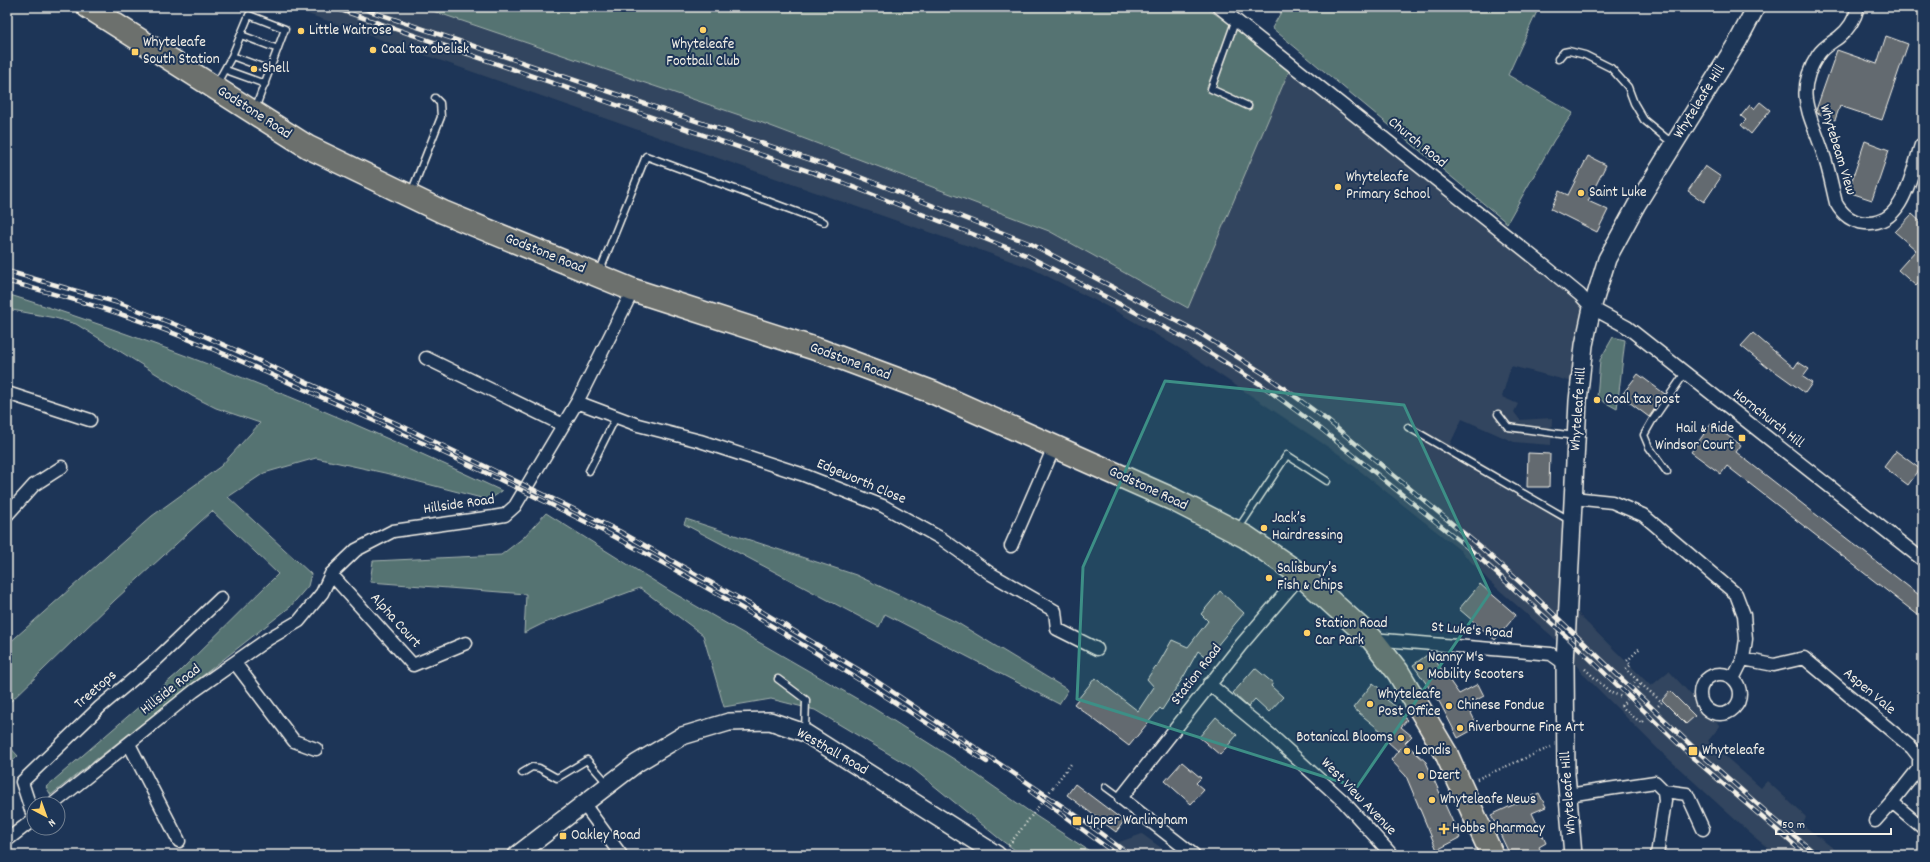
<svg xmlns="http://www.w3.org/2000/svg" width="1930" height="862" viewBox="0 0 1930 862" font-family="Dekko,sans-serif">
<style>
.built{fill:#32455e}
.green{fill:#557372;stroke:#a4b2ad}
.building{fill:#636a6f;stroke:#f4f1e8}
.lines{fill:none;stroke-linecap:round;stroke-linejoin:round}
.lane-casing{stroke:#f4f1e8;stroke-width:9}
.street-casing{stroke:#f4f1e8;stroke-width:15}
.secondary-casing{stroke:#f4f1e8;stroke-width:20}
.highway-casing{stroke:#f4f1e8;stroke-width:25}
.path{stroke:#f4f1e8;stroke-width:2.5;stroke-dasharray:1 3;stroke-linecap:butt}
.lane{stroke:#1d3557;stroke-width:6}
.street{stroke:#1d3557;stroke-width:12}
.secondary{stroke:#1d3557;stroke-width:17}
.highway{stroke:#6c706d;stroke-width:22}
.rail-casing{stroke:#f4f1e8;stroke-width:4.5}
.rail{stroke:#1d3557;stroke-width:3;stroke-dasharray:9;stroke-linecap:butt}
.path-bridge{stroke:#f4f1e8;stroke-width:2.5;stroke-dasharray:1 3;stroke-linecap:butt}
.marked{fill:#3d8f86;fill-opacity:0.2;stroke:#3d8f86;stroke-width:3;stroke-linejoin:round}
.poi-dot{fill:#ffd166;stroke:#1d3557;stroke-width:1.5}
.labels{text-anchor:middle;dominant-baseline:central;stroke-width:4;stroke-linejoin:round;paint-order:stroke}
.poi-label{font-size:15px;fill:#f4f1e8;stroke:#1d3557;text-anchor:start}
.street-label{font-size:15px;fill:#f4f1e8;stroke:#1d3557}
</style>
<rect width="100%" height="100%" fill="#1d3557"/>
<filter id="ink" filterUnits="userSpaceOnUse"><feTurbulence type="fractalNoise" baseFrequency=".025" numOctaves="2"/><feDisplacementMap in="SourceGraphic" scale="8" xChannelSelector="R" yChannelSelector="G"/><feConvolveMatrix kernelMatrix="1 2 1 2 8 2 1 2 1" color-interpolation-filters="sRGB"/></filter>
<g filter="url(#ink)">
<path class="built" d="M288 7H421L760 122 1049 231 1188 308 1289 65 1586 309 1573 382 1511 366 1502 397 1518 404 1514 412 1520 420 1552 418 1551 445 1514 442 1462 419 1450 444 1565 514 1562 595 1583 619 1651 686 1669 671 1720 726 1708 741 1761 788 1767 781 1806 817 1803 825 1842 855H1777L1752 835 1659 750 1585 676 1553 637 1490 582 1461 551 1340 455 1184 351 1114 310 1031 268Z
M1142 834 1171 855H1091V852Z"/>
<path class="green" d="M421 7H1205L1291 66 1188 308 1049 231 760 122Z
M1284 7H1539L1508 75 1573 113 1554 140 1507 223 1272 28Z
M7 294C177 347 341 415 502 491L489 500 385 473 316 458 264 473 228 497 311 574 308 586 290 607 51 795 46 787 178 673 278 574 212 511 115 600 7 705V645L152 516 221 466 260 423 216 408 192 396 76 324 55 318 7 309Z
M1613 337 1625 340 1617 409 1597 398 1600 360Z
M546 513 670 591 873 708 957 761 1033 814 1091 852V855H1022L1001 840 911 767 815 710 771 699 724 707 703 635 640 588 542 624 524 633 526 594 370 582 373 561 501 555 523 538Z
M686 519 856 575 956 622 1068 690 1059 704 885 614 879 627 684 524Z
M7 744 18 756 7 766Z"/>
<path class="building" d="M1886 36 1908 44 1882 120 1840 106 1835 120 1817 113 1816 110 1837 50 1877 64Z
M1760 102 1770 110 1751 134 1741 125 1746 120 1741 116 1750 105 1754 109Z
M1865 141 1889 150 1872 200 1848 192Z
M1588 156 1606 165 1588 201 1608 210 1597 232 1551 209 1559 191 1568 195Z
M1705 166 1721 177 1704 202 1688 191Z
M1912 214 1923 224V278L1916 286 1898 270 1916 250 1895 232Z
M1753 333 1794 368 1798 362 1809 369 1803 377 1812 383 1805 393 1769 367 1768 368 1741 346Z
M1638 374 1665 394 1649 417 1621 396Z
M1711 424 1741 445 1736 452 1923 598V619L1727 466 1721 474 1691 452Z
M1896 451 1920 469 1908 485 1884 467Z
M1528 453 1550 454 1549 487H1527Z
M1480 584 1516 615 1495 640 1459 609Z
M1220 591 1244 613 1207 658 1198 651 1184 676 1162 710 1160 708 1129 746 1074 704 1095 678 1138 711 1154 687 1147 679 1155 667 1156 668 1172 640 1188 647 1208 621 1201 614Z
M1430 653 1459 694 1478 684 1484 696 1467 705 1478 727 1458 738 1440 703 1413 665Z
M1255 668 1273 683 1271 686 1283 697 1269 712 1255 699 1248 707 1233 693Z
M1373 683 1390 697 1387 700 1399 709 1397 712 1407 720 1401 727 1412 736 1405 743 1426 762 1460 838 1437 850 1406 776 1391 760 1401 747 1398 751 1388 742 1390 740 1381 731 1353 708Z
M1670 691 1695 716 1686 724 1662 700Z
M1216 717 1237 735 1220 755 1199 737Z
M1182 762 1201 778 1196 783 1204 790 1191 804 1165 781Z
M1075 784 1124 821 1116 832 1067 795Z
M1539 793 1546 807 1532 813 1546 843 1539 847 1543 855H1510L1491 815Z"/>
<g class="lines">
<defs>
<path id="lane" d="M1236 19 1211 89 1248 106
M241 35 278 49
M232 56 270 70
M1558 59 1564 52 1569 51 1585 55 1611 68 1628 87 1634 103 1644 120 1672 143
M226 70 265 84
M216 85 232 56 249 15 285 29 255 109
M411 193 441 117 440 103 435 98
M599 273 646 156 824 222
M1498 414 1508 427 1575 436
M1408 427 1571 521
M589 471 616 417
M1667 472 1649 447 1644 435 1652 421 1685 373
M1238 529 1287 455 1327 481
M778 679 806 700 805 731
M522 773 532 767 539 768 557 778 587 760 608 784
M1106 787 1121 798"/>
<path id="street" d="M1219 7 1546 267 1580 295 1592 308 1627 327 1923 560
M1858 7C1855 19 1848 30 1839 37 1831 43 1823 47 1818 55 1793 94 1811 115 1823 153 1829 169 1832 187 1836 203 1842 214 1852 222 1865 223 1904 226 1911 174 1921 145
M426 358 563 425
M7 393 90 420
M577 402 638 425 700 441 801 474 883 506 942 539 991 574 1055 611 1057 629 1097 649
M1573 498 1612 502 1643 515 1736 594 1744 615 1746 639 1743 659 1733 679
M7 515 34 485 62 467
M1011 546 1054 447
M331 574 413 665 466 643
M1372 639 1551 654 1565 664
M1743 659 1774 665 1804 658 1912 748 1919 757V768L1892 802 1923 828
M235 663 294 741 316 749
M1700 694a20 20 0 1 1 40 0a20 20 0 1 1-40 0Z
M1209 684 1272 736 1343 801 1392 855
M129 744 179 841
M1664 791 1687 794 1703 829
M1568 795 1655 782 1664 791 1665 801 1657 855
M583 803 621 855
M53 804 194 691 268 639 299 621 322 593 331 574 356 550 393 531 493 517 505 515 515 506 577 402 633 290
M1875 821 1892 802
M7 840 34 819 22 782 100 707 156 660 221 598
M1194 855 1121 798 1241 645 1301 575"/>
<path id="secondary" d="M517 855 637 763 682 736 729 722 770 721 805 733 997 855
M1573 855 1566 774 1565 664 1578 401 1584 345 1592 308 1607 259 1637 204 1738 41 1756 7"/>
<path id="highway" d="M88 7 308 147 443 212 633 290 822 351 932 392 1172 499 1246 537 1301 575 1372 639 1398 672 1446 753 1492 855"/>
</defs>
<use href="#lane" class="lane-casing"/>
<use href="#street" class="street-casing"/>
<use href="#secondary" class="secondary-casing"/>
<use href="#highway" class="highway-casing"/>
<path class="path" d="M1585 669 1610 692 1622 697
M1634 683 1637 680 1626 669 1631 665 1627 661 1640 648
M1641 684 1662 702 1658 706
M1621 706 1641 723 1645 719
M1477 779 1551 747
M1053 787 1071 764
M1009 845 1033 814"/>
<use href="#lane" class="lane"/>
<use href="#street" class="street"/>
<use href="#secondary" class="secondary"/>
<use href="#highway" class="highway"/>
<defs>
<path id="rail" d="M332 7 843 183 1026 255 1192 342 1260 384 1321 429 1472 551 1566 636 1692 757 1806 855
M358 7 847 172 1031 244 1198 332 1266 375 1327 420 1478 545 1522 584 1695 749 1772 817 1817 855
M7 271 122 304 200 334 400 425 619 531 751 605 869 676 1080 818 1130 855
M7 281C46 292 85 302 123 315 195 339 263 371 332 402 427 444 522 489 615 537 743 605 866 683 987 762
M1030 791 1117 855"/>
</defs>
<use href="#rail" class="rail-casing"/>
<use href="#rail" class="rail"/>
<path class="path-bridge" d="M1621 706 1641 684
M1033 814 1053 787"/>
</g>
</g>
<path class="marked" d="M1165 381 1404 405 1490 593 1357 787 1077 699 1083 567Z"/>
<g class="poi-dot">
<circle cx="703" cy="30" r="4"/>
<circle cx="301" cy="31" r="4"/>
<circle cx="373" cy="50" r="4"/>
<rect x="131" y="48" width="8" height="8" rx="2"/>
<circle cx="254" cy="69" r="4"/>
<circle cx="1338" cy="187" r="4"/>
<circle cx="1581" cy="193" r="4"/>
<circle cx="1597" cy="400" r="4"/>
<rect x="1738" y="434" width="8" height="8" rx="2"/>
<circle cx="1264" cy="528" r="4"/>
<circle cx="1269" cy="578" r="4"/>
<circle cx="1307" cy="633" r="4"/>
<circle cx="1420" cy="667" r="4"/>
<circle cx="1370" cy="704" r="4"/>
<circle cx="1449" cy="706" r="4"/>
<circle cx="1460" cy="728" r="4"/>
<circle cx="1401" cy="738" r="4"/>
<circle cx="1407" cy="751" r="4"/>
<rect x="1688" y="746" width="10" height="10" rx="2"/>
<circle cx="1421" cy="776" r="4"/>
<circle cx="1432" cy="800" r="4"/>
<rect x="1072" y="816" width="10" height="10" rx="2"/>
<path d="M1442 823h4v4h4v4h-4v4h-4v-4h-4v-4h4z"/>
<rect x="559" y="832" width="8" height="8" rx="2"/>
</g>
<g class="labels">
<g class="poi-label">
<text x="309" y="31">Little Waitrose</text>
<text x="143" y="43">Whyteleafe<tspan x="143" dy="17">South Station</tspan></text>
<text x="703" y="45" text-anchor="middle">Whyteleafe<tspan x="703" dy="17">Football Club</tspan></text>
<text x="381" y="50">Coal tax obelisk</text>
<text x="262" y="69">Shell</text>
<text x="1346" y="178">Whyteleafe<tspan x="1346" dy="17">Primary School</tspan></text>
<text x="1589" y="193">Saint Luke</text>
<text x="1605" y="400">Coal tax post</text>
<text x="1734" y="429" text-anchor="end">Hail &amp; Ride<tspan x="1734" dy="17">Windsor Court</tspan></text>
<text x="1272" y="519">Jack’s<tspan x="1272" dy="17">Hairdressing</tspan></text>
<text x="1277" y="569">Salisbury’s<tspan x="1277" dy="17">Fish &amp; Chips</tspan></text>
<text x="1315" y="624">Station Road<tspan x="1315" dy="17">Car Park</tspan></text>
<text x="1428" y="658">Nanny M's<tspan x="1428" dy="17">Mobility Scooters</tspan></text>
<text x="1378" y="695">Whyteleafe<tspan x="1378" dy="17">Post Office</tspan></text>
<text x="1457" y="706">Chinese Fondue</text>
<text x="1468" y="728">Riverbourne Fine Art</text>
<text x="1393" y="738" text-anchor="end">Botanical Blooms</text>
<text x="1415" y="751">Londis</text>
<text x="1702" y="751">Whyteleafe</text>
<text x="1429" y="776">Dzert</text>
<text x="1440" y="800">Whyteleafe News</text>
<text x="1086" y="821">Upper Warlingham</text>
<text x="1452" y="829">Hobbs Pharmacy</text>
<text x="571" y="836">Oakley Road</text>
</g>
<g class="street-label">
<text transform="translate(1700 102) rotate(-58)">Whyteleafe Hill</text>
<text transform="translate(254 113) rotate(33)">Godstone Road</text>
<text transform="translate(1417 143) rotate(39)">Church Road</text>
<text transform="translate(1837 150) rotate(73)">Whytebeam View</text>
<text transform="translate(545 254) rotate(22)">Godstone Road</text>
<text transform="translate(850 362) rotate(20)">Godstone Road</text>
<text transform="translate(1579 409) rotate(-86)">Whyteleafe Hill</text>
<text transform="translate(1768 419) rotate(38)">Hornchurch Hill</text>
<text transform="translate(861 482) rotate(23)">Edgeworth Close</text>
<text transform="translate(1148 489) rotate(25)">Godstone Road</text>
<text transform="translate(459 505) rotate(-8)">Hillside Road</text>
<text transform="translate(395 621) rotate(48)">Alpha Court</text>
<text transform="translate(1472 631) rotate(5)">St Luke's Road</text>
<text transform="translate(1197 675) rotate(-52)">Station Road</text>
<text transform="translate(96 690) rotate(-41)">Treetops</text>
<text transform="translate(171 690) rotate(-38)">Hillside Road</text>
<text transform="translate(1869 692) rotate(40)">Aspen Vale</text>
<text transform="translate(832 752) rotate(30)">Westhall Road</text>
<text transform="translate(1569 793) rotate(-94)">Whyteleafe Hill</text>
<text transform="translate(1358 797) rotate(46)">West View Avenue</text>
</g>
</g>
<rect width="1930" height="862" fill="none" stroke="#1d3557" stroke-width="24"/>
<rect x="12" y="12" width="1906" height="838" fill="none" stroke="#f4f1e8" stroke-width="1.5" filter="url(#ink)"/>
<g transform="translate(46 816) rotate(139)"><circle r="19" fill="#1d3557" stroke="#738091"/>
<path d="M0-3L7 15L0 10L-7 15Z" fill="#ffd166"/>
<text y="-6" font-size="11" font-weight="bold" text-anchor="middle" fill="#f4f1e8">N</text>
</g>
<path d="M1776 828v6h115v-6" fill="none" stroke="#f4f1e8" stroke-width="2"/>
<text x="1782" y="828" font-size="12" fill="#f4f1e8" stroke="#1d3557" stroke-width="3" paint-order="stroke">50 m</text>
</svg>
